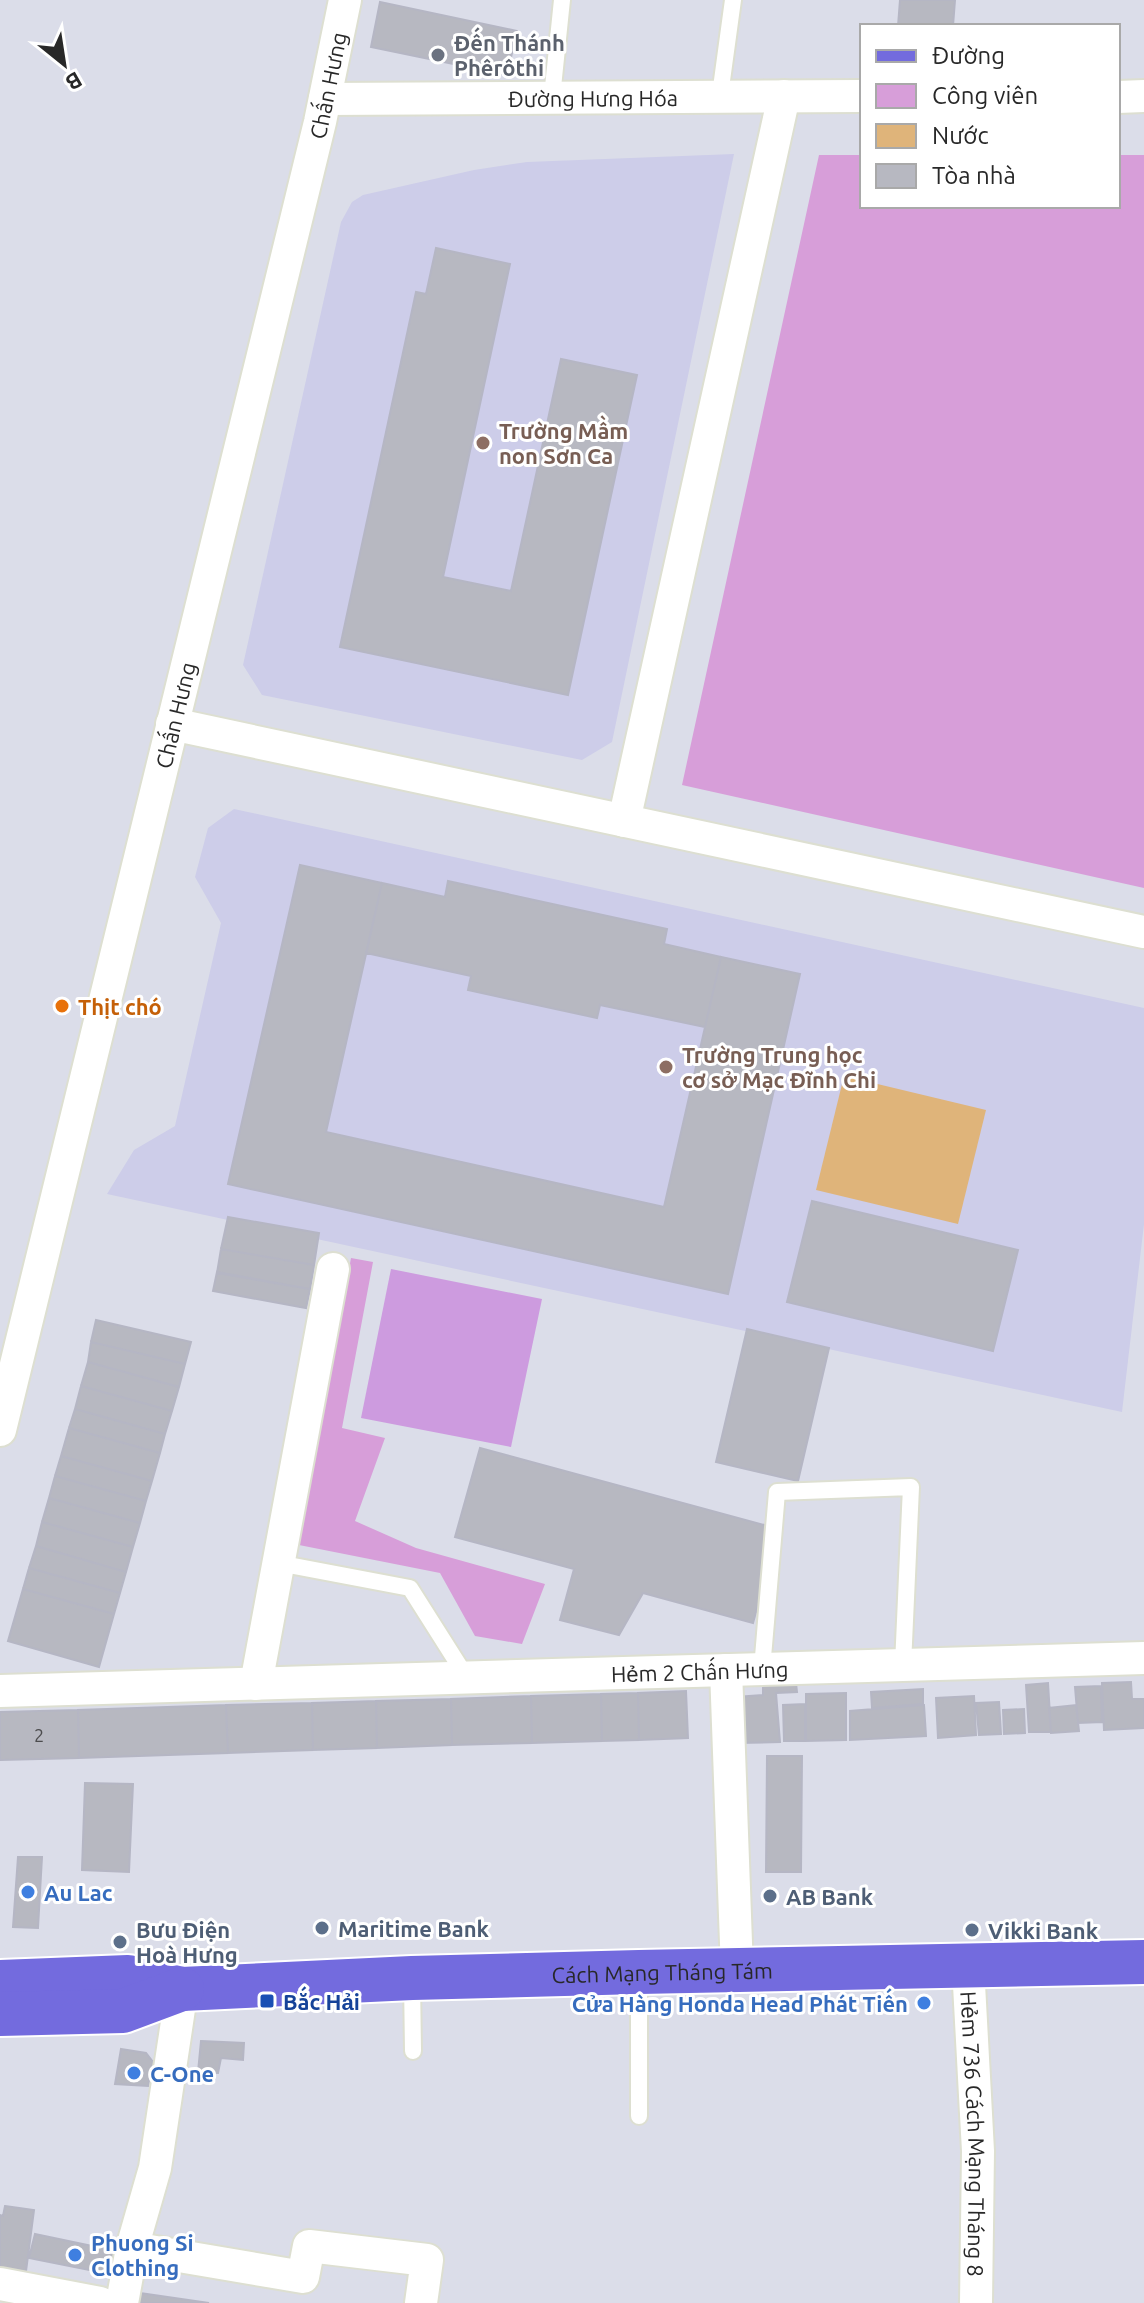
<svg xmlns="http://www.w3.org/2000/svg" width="1144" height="2303" viewBox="0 0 1144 2303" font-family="Ubuntu,sans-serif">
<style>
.education{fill:#cdcde9}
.green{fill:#d79ed9}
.pitch{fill:#cd9bdf}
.water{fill:#dfb47a}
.building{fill:#b7b8c1;stroke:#b5b6c4;stroke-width:2}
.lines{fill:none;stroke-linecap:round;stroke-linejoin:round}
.service-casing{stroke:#dddfd1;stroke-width:20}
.minor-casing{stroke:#dddfd1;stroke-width:36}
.primary-casing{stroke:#fff;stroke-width:48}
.service{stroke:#fff;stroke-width:16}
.minor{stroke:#fff;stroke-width:32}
.primary{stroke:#736bde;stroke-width:44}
.worship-dot{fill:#6b7280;stroke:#fff;stroke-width:3}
.education-dot{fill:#8d6e63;stroke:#fff;stroke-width:3}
.food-dot{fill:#e8710a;stroke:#fff;stroke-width:3}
.shop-dot{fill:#3f7fe0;stroke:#fff;stroke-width:3}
.service-dot{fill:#5c6f8a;stroke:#fff;stroke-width:3}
.transit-dot{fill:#1a4fb4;stroke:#fff;stroke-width:3}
.labels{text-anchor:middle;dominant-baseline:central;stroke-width:6;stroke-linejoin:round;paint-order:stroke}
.number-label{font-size:18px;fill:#4c4c4e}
.worship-label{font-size:22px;font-weight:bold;fill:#5b616d;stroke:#fff;text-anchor:start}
.street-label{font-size:22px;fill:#282828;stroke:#fff}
.education-label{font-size:22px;font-weight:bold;fill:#785e54;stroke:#fff;text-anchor:start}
.food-label{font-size:22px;font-weight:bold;fill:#c56008;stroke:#fff;text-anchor:start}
.shop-label{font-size:22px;font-weight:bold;fill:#366cbe;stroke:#fff;text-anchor:start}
.service-label{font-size:22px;font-weight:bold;fill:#4e5e75;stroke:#fff;text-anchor:start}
.transit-label{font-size:22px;font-weight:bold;fill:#164399;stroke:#fff;text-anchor:start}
</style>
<rect width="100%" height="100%" fill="#dbdde9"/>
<path class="education" d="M734 154 612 742 582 760 262 695 243 665 341 222 352 202 363 195 474 170 527 162Z
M234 809 1144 1008V1224L1122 1412 107 1194 134 1150 175 1126 221 923 195 877 208 828Z"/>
<path class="green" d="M819 155H862V206H1118V155H1144V888L682 785Z
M351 1258 373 1262 342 1428 385 1438 355 1521 416 1548 545 1584 522 1644 475 1636 440 1573 299 1545Z"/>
<path class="pitch" d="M391 1269 542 1299 511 1447 361 1418Z"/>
<path class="water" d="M844 1076 986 1110 958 1224 816 1190Z"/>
<path class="building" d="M900 0H955L953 26H898Z
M380 2 517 31 507 75 371 47Z
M436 248 510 264 443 577 511 591 561 359 637 375 568 695 340 647 416 292 426 294Z
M300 865 382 883 326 1132 664 1207 721 957 800 974 728 1294 228 1184Z
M448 881 667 929 664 944 721 957 705 1027 600 1005 597 1018 468 990 471 976 366 953 382 883 445 897Z
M812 1201 1018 1250 993 1351 787 1302Z
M228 1217 319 1233 314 1265 221 1249Z
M221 1249 314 1265 310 1289 217 1273Z
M217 1272 310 1289 306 1308 213 1291Z
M96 1320 191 1342 185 1364 91 1342Z
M747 1329 829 1348 798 1481 716 1462Z
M91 1342 185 1364 179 1387 88 1362Z
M88 1362 179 1387 172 1411 81 1386Z
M81 1386 172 1411 165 1434 75 1409Z
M75 1409 165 1434 160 1453 69 1428Z
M69 1428 160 1453 152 1481 61 1456Z
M480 1448 779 1529 753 1623 643 1593 619 1635 560 1620 574 1569 455 1537Z
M61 1456 152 1481 146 1501 55 1476Z
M55 1476 146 1501 140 1523 49 1498Z
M49 1498 140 1523 133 1547 42 1522Z
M42 1522 133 1547 126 1572 36 1546Z
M36 1546 126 1572 120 1593 29 1568Z
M29 1568 120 1593 114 1614 23 1589Z
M23 1589 114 1614 99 1667 8 1641Z
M1131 1682 1132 1699H1144V1728L1104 1730 1102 1683Z
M796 1683 797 1692 776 1693 780 1742 738 1743 736 1697 763 1695V1684Z
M1048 1683 1051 1732H1029L1026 1685Z
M1101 1686 1102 1722 1078 1723 1075 1687Z
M923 1689V1704L872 1708 871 1692Z
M686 1691 688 1738 639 1740 638 1693Z
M638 1693 639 1740 602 1741 601 1694Z
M846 1693V1740L806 1741V1694Z
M601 1694 602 1741 532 1743 531 1696Z
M531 1696 532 1743 452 1745 451 1699Z
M974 1696 976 1735 938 1738 936 1698Z
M451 1699 452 1745 377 1748 376 1701Z
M376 1701 377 1748 313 1750 312 1703Z
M999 1702 1001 1734 979 1735 976 1703Z
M312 1703 313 1750 228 1753 226 1705Z
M805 1704V1741H784L783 1705Z
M226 1705 228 1753 79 1758 78 1710Z
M924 1705 926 1736 850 1740V1711Z
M1076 1705 1079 1731 1051 1733 1049 1708Z
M1024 1709 1025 1733 1004 1734 1003 1710Z
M78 1710 79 1758 0 1760V1712Z
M767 1756H802L801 1872H766Z
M85 1783 133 1784 129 1872 82 1870Z
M18 1857H42L38 1928 13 1927Z
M201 2041 244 2043 243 2060 221 2058 218 2073 198 2072Z
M121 2049 146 2053 153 2062 148 2086 115 2084Z
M5 2206 34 2210 25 2279 0 2276V2215L3 2216Z
M35 2234 121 2252 115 2275 29 2258Z
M140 2293 209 2303H136Z"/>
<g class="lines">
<defs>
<path id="service" d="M720 95 733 0
M552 97 562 0
M278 1563 410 1588 467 1678
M762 1669 777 1492 911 1487 903 1665
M639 1973V2116
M412 1980 413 2051"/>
<g id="minor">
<path d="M1118 97 1144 96"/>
<path id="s1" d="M325 99 862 96"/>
<path d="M172 724 1144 932"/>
<path d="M624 821 784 96"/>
<path id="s2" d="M0 1430 320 122 345 0"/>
<path d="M726 1670 737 1970"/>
<path d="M256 1684 333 1269"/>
<path id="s3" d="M0 1691 1144 1658"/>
<path id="s4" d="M968 1966 978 2151 976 2303"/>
<path d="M132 2248 303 2277 309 2246 427 2260 421 2303"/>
<path d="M0 2284 100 2303"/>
<path d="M122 2303 132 2248 155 2168 182 1989"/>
</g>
<g id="primary">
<path id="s5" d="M0 1982 128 1977 182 1989 412 1978 639 1972 1144 1962"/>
<path d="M0 2014 123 2011 182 1989"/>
</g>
</defs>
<use href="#service" class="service-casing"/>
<use href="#minor" class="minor-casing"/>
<use href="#primary" class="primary-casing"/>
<use href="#service" class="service"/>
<use href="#minor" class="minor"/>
<use href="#primary" class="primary"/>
</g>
<circle class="worship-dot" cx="438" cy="55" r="8"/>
<g class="education-dot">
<circle cx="483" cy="443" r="8"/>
<circle cx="666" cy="1067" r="8"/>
</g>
<circle class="food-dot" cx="62" cy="1006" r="8"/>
<g class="shop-dot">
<circle cx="28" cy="1892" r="8"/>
<circle cx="924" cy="2003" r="8"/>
<circle cx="134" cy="2073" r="8"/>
<circle cx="75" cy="2255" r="8"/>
</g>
<g class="service-dot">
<circle cx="770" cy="1896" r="8"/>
<circle cx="322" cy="1928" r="8"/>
<circle cx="972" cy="1930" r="8"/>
<circle cx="120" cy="1942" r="8"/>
</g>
<rect class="transit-dot" x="259" y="1993" width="16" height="16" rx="4"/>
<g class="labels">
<g class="number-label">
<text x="39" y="1735">2</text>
</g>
<g class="worship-label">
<text x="454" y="42">Đến Thánh<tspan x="454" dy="25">Phêrôthi</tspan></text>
</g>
<g class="street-label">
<text stroke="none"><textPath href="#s2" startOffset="1384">Chấn Hưng</textPath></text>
<text stroke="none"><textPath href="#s1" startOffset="268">Đường Hưng Hóa</textPath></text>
<text stroke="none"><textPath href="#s2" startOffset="736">Chấn Hưng</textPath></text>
<text stroke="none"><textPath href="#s3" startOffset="700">Hẻm 2 Chấn Hưng</textPath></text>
<text stroke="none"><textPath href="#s5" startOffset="664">Cách Mạng Tháng Tám</textPath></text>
<text stroke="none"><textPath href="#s4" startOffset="168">Hẻm 736 Cách Mạng Tháng 8</textPath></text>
</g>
<g class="education-label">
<text x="499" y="430">Trường Mầm<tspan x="499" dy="25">non Sơn Ca</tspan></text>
<text x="682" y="1054">Trường Trung học<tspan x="682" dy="25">cơ sở Mạc Đĩnh Chi</tspan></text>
</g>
<g class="food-label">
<text x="78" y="1006">Thịt chó</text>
</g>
<g class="shop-label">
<text x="44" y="1892">Au Lac</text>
<text x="908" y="2003" text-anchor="end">Cửa Hàng Honda Head Phát Tiến</text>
<text x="150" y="2073">C-One</text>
<text x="91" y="2242">Phuong Si<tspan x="91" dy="25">Clothing</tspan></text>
</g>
<g class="service-label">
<text x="786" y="1896">AB Bank</text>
<text x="338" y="1928">Maritime Bank</text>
<text x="136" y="1929">Bưu Điện<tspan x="136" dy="25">Hoà Hưng</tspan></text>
<text x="988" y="1930">Vikki Bank</text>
</g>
<g class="transit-label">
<text x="283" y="2001">Bắc Hải</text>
</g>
</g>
<rect x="860" y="24" width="260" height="184" fill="#ffffff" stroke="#a9a9a9" stroke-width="2"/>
<rect x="876" y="50" width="40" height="12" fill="#736bde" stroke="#a9a9a9" stroke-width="2"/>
<text x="932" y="64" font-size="24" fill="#282828">Đường</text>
<rect x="876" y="84" width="40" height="24" fill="#d79ed9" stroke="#a9a9a9" stroke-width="2"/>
<text x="932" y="104" font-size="24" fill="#282828">Công viên</text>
<rect x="876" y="124" width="40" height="24" fill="#dfb47a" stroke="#a9a9a9" stroke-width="2"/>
<text x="932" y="144" font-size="24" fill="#282828">Nước</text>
<rect x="876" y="164" width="40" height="24" fill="#b7b8c1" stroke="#a9a9a9" stroke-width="2"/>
<text x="932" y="184" font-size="24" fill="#282828">Tòa nhà</text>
<g transform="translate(64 64) rotate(150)" stroke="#ffffff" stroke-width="6" paint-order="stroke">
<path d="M0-6L14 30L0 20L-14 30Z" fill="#282828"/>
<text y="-12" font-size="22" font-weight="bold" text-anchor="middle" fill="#282828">B</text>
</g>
</svg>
